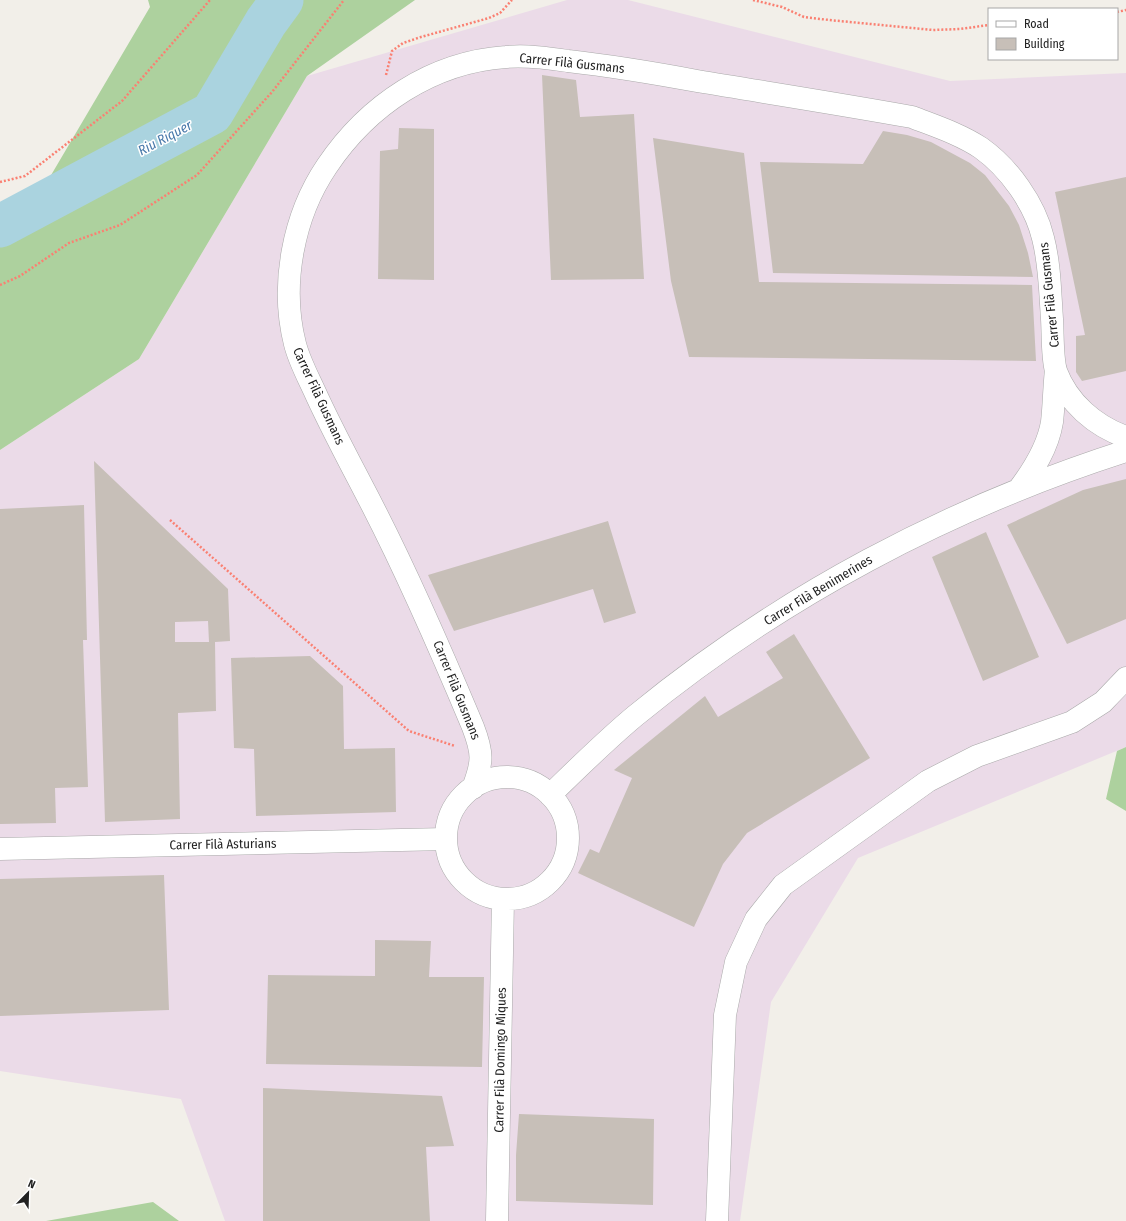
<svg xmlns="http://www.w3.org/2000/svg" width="1126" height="1221" viewBox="0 0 1126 1221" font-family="'Fira Sans Condensed',sans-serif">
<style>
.industrial{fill:#ebdbe8}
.forest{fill:#add19e}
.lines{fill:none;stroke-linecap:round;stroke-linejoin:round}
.river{stroke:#aad3df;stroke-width:43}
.building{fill:#c7bfb8;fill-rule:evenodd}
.minor-casing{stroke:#a9a9a9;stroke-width:23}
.path{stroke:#fa8072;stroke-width:2.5;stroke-dasharray:2 2;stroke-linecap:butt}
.minor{stroke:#fff;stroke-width:22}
.labels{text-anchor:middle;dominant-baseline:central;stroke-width:3;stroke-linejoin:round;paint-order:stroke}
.street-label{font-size:13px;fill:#222;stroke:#fff}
.water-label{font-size:14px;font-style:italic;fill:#4a7aab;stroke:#fff}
</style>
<rect width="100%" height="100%" fill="#f2efe9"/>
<path class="industrial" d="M567 0H628L950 81 1126 73V747L858 858 771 1002 740 1221H225L181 1099 0 1071V450L139 359 307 76Z"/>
<path class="forest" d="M148 0H415L307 76 139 359 0 450V208L47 182 150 7Z
M1126 747V811L1106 799 1117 751Z
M153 1202 179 1221H46Z"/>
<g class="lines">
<path class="river" d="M0 226 212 113 266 22 282 0"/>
</g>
<path class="building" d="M542 75 576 80 580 117 634 114 644 279 551 280Z
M399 128 434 129V280L378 279 380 151 398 149Z
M883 131 907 135 931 142 970 163 985 175 1009 206 1019 225 1028 253 1033 277 773 273 760 162 863 164Z
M653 138 744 153 759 282 1032 285 1036 361 689 357 671 281Z
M1126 177V371L1082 381 1076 372V336L1085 335 1055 192Z
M94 461 228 589 230 641 215 642 216 711 178 713 180 819 105 822ZM208 621 209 642H175V622Z
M1126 479V619L1067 644 1007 525 1083 490Z
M84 505 87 640H83L88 787 55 788 56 823 0 824V509Z
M608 521 636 613 604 623 593 589 454 631 428 575Z
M986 532 1039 657 983 681 932 557Z
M794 634 870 758 747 833 723 864 694 927 578 873 590 849 599 853 632 778 614 770 705 696 718 717 783 678 766 652Z
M310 656 343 686 344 749 395 748 396 812 256 816 254 749 234 748 231 658Z
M164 875 169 1010 0 1016V879Z
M375 940 431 941 429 977H484L482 1067 266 1064 268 975 375 976Z
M263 1088 442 1096 454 1146 426 1147 430 1221H263Z
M519 1114 654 1119 653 1205 516 1201V1155Z"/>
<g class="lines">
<defs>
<path id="minor" d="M1019 489C1034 469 1048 447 1052 422 1054 405 1054 387 1056 370
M446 838a61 61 0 1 1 122 0a61 61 0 1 1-122 0Z
M473 788C483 762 483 753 473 727 442 653 410 579 373 507 353 468 332 430 314 390 307 375 299 360 295 344 280 285 293 216 327 166 368 105 432 62 506 57 527 55 548 58 568 61 612 66 654 73 697 81 769 93 840 104 912 117 935 126 960 134 981 148 1009 168 1035 204 1043 238 1050 265 1050 292 1052 319 1053 334 1052 357 1056 371 1068 403 1095 426 1126 437
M550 795C578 768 605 741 635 716 780 597 948 508 1126 451
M0 849 446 839
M497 1221 503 899
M717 1221 725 1015 736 962 756 919 783 885 928 781 977 756 1072 722 1103 702 1126 678"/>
</defs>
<use href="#minor" class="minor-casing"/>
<path class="path" d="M753 0 782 7 804 17 829 20 933 30 960 29 989 25
M1117 12 1126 10
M386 75 392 51 403 43 421 37 489 18 500 13 512 0
M0 182 25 176 122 101 210 0
M0 285 20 276 69 243 120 225 197 175 272 92 344 0
M170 520 409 731 455 746"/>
<use href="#minor" class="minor"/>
</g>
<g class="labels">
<g class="street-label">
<text transform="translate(572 63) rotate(6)">Carrer Filà Gusmans</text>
<text transform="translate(1049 295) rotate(-96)">Carrer Filà Gusmans</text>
<text transform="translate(319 396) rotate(65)">Carrer Filà Gusmans</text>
<text transform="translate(818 590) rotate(-31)">Carrer Filà Benimerines</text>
<text transform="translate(457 690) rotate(68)">Carrer Filà Gusmans</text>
<text transform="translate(223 844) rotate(-1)">Carrer Filà Asturians</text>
<text transform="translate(500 1060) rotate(-89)">Carrer Filà Domingo Miques</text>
</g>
<g class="water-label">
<text transform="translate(165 138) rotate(-28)">Riu Riquer</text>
</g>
</g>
<rect x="988" y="8" width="130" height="52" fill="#ffffff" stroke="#a7a7a7"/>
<rect x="996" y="21" width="20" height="6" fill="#ffffff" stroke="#a7a7a7"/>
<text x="1024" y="28" font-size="12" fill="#222222">Road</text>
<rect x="996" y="38" width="20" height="12" fill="#c7bfb8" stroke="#a7a7a7"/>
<text x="1024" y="48" font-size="12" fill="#222222">Building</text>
<g transform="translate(28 1193) rotate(23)" stroke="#ffffff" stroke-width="3" paint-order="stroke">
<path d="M0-3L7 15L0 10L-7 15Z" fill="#222222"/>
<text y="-6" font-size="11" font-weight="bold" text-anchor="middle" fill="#222222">N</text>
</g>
</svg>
